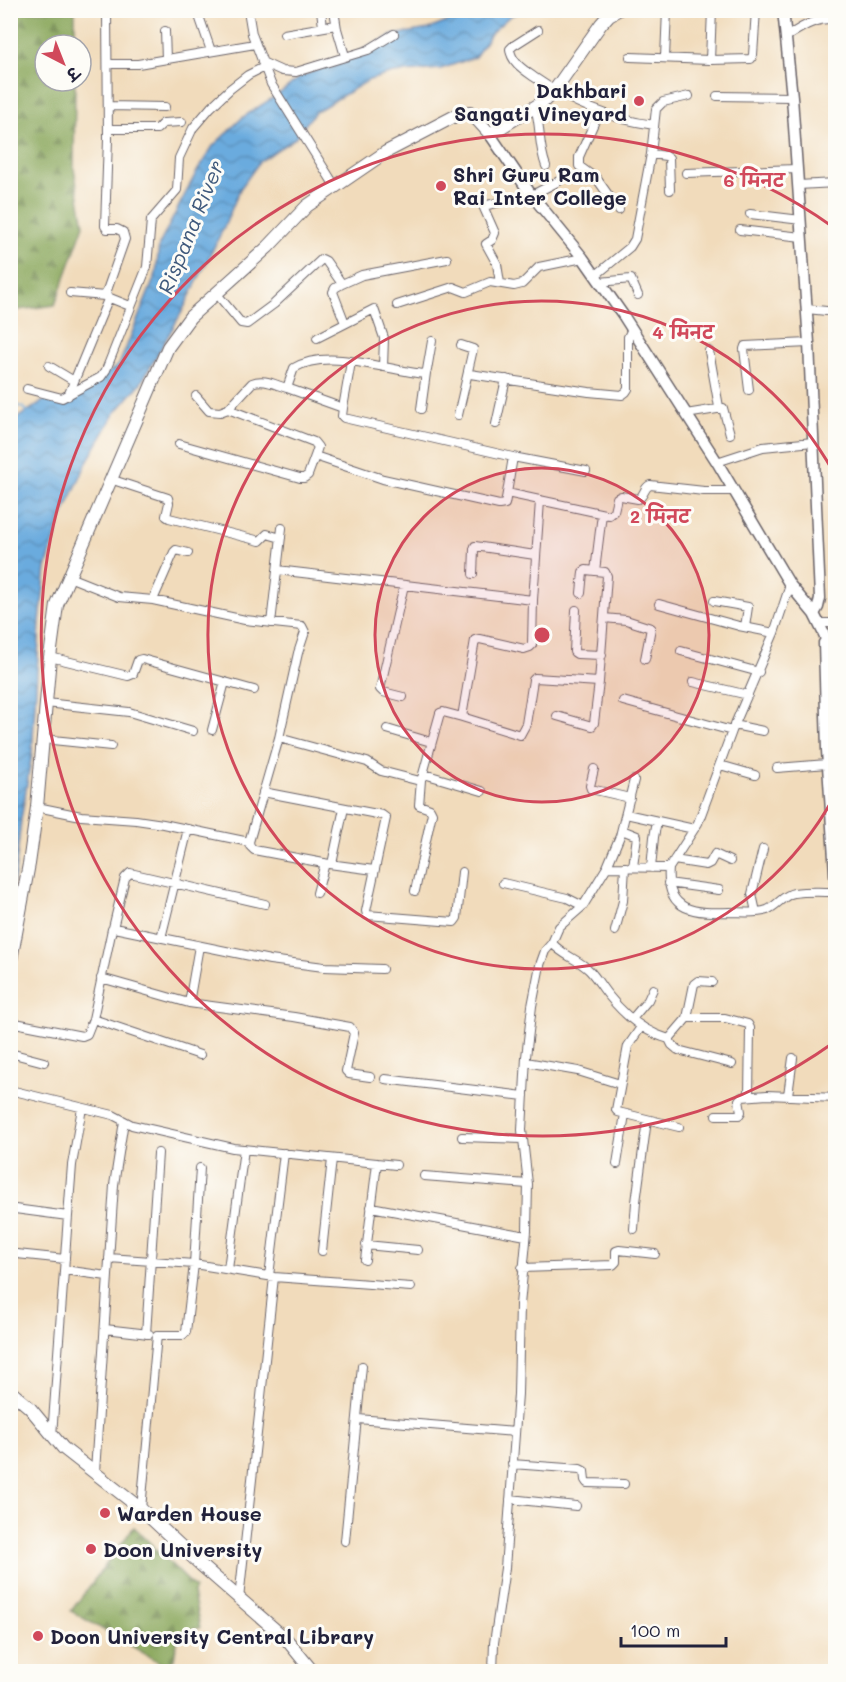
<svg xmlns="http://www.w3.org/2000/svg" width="846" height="1682" viewBox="0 0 846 1682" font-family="Mali,'Playpen Sans Deva',sans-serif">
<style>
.forest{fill:url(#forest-firs);stroke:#55644a;stroke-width:1.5}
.water{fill:url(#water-waves);stroke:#46668c;stroke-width:1.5}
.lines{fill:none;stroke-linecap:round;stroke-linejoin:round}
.stream{stroke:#6babde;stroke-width:2}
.minor-casing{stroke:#6a6368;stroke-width:10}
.tertiary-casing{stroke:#6a6368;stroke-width:13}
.secondary-casing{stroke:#6a6368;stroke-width:14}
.minor{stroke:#fff;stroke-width:8}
.tertiary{stroke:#fff;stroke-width:10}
.secondary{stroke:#fff;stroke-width:12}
.ring{fill:none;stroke:#d1495b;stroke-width:3}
.poi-dot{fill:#d1495b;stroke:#fdfcf7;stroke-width:2}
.labels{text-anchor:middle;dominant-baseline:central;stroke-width:6;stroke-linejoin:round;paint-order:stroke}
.poi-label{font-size:20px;font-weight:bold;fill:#22223b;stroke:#fdfcf7;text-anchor:start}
.water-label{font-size:21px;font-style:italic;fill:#3f597c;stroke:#fdfcf7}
.centre{fill:#d1495b;stroke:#fdfcf7;stroke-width:3}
.ring-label{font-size:18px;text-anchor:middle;font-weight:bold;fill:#d1495b;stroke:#fdfcf7;stroke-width:6;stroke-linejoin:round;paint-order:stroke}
</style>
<defs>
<pattern id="forest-firs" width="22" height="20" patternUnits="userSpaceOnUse" patternTransform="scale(1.5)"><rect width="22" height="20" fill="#88a65a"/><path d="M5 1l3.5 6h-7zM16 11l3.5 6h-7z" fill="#6f874c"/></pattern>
<pattern id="water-waves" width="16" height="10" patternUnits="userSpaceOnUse" patternTransform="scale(1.5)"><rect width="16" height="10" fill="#6babde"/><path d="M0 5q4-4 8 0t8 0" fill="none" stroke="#588bb5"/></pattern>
</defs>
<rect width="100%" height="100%" fill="#fdfcf7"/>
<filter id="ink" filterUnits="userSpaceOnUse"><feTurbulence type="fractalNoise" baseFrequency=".0167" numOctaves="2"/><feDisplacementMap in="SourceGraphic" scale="12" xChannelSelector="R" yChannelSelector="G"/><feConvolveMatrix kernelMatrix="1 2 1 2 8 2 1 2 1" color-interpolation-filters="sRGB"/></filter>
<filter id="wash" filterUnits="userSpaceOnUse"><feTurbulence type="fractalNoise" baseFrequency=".008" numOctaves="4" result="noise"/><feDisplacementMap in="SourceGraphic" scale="24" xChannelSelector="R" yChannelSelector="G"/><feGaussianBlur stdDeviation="1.35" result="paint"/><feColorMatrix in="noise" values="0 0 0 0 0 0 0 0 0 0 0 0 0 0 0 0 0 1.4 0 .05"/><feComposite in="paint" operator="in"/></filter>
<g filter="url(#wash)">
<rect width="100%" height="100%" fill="#f1dbbb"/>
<path class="forest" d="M10 11H75V45H45V81H75L74 169 84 225 55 305 11 311Z
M134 1527 195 1588 193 1593 200 1628C176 1630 177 1640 174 1660L164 1665 71 1611Z"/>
<path class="water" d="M468 11H522L510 16 492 32 475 57 441 69 393 73 369 80 315 112 294 139 260 161 240 189 225 225 182 312 141 383 115 413 88 460 60 522 46 568 40 622 32 754 21 820 15 874 11 895V424L20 416 48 398 62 403 119 365 156 274 159 245 196 173 213 146 243 117 280 93 300 77 346 58 393 35 429 29 459 17Z"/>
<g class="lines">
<path class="stream" d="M10 403 24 408 29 413"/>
</g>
</g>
<g filter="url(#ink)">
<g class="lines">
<defs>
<path id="minor" d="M197 10 211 51
M248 10 252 34 271 84 335 186
M321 10 323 27
M334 10 337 29 345 56
M538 30 513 46 510 49C511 62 524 70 534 77 571 103 609 119 654 125
M165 31 166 59
M284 34 336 25
M786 37C802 27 816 17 836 19
M630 57 710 60 751 59 753 55 756 10
M665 58 667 10
M710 60 712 10
M262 62 282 71 296 72 368 50 394 34
M108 64H138L255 44
M717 96 792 97
M108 106 165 107
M535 107C541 126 538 145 546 166
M599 112 579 157V166L597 179 619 210
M108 129H157L163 123 182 122
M651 154 666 156 669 158 670 190
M686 173 797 169
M798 185 836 183
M750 214 801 220
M740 230 802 237
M595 276 630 247 635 239 651 154 656 109 663 102 689 96
M600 282 631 279 638 295
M500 283 497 264 486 244 492 240 495 233 483 206 532 195 559 181
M342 284 335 288 333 292 345 323
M70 293 105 296 130 306
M217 294 241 323 247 324 274 304 322 259 326 261 342 284 362 275 447 259
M105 296 125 239 123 232 117 229H107L105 226 108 139 107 10
M397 305 453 287 466 292 490 282 514 286 522 284 539 267 583 258
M807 309 836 312
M317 338 374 309 384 338 383 367
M432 341 427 370 425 374C386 371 329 347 294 368L287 388 343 408 342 416 344 418 513 457 507 493
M461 345 473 349 468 371 470 374 589 392 622 395 626 392 628 389V337L632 329
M709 351 719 407
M49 366 74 381
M27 389 62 398 101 377 106 370 147 267 151 220 177 190 179 158 193 128 211 107 230 89 248 75 264 67
M749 390 744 349 745 346 809 343
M68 396 109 297
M196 396 209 411 220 412 228 409 314 442 318 447 315 456
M343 408 351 362
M228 409 252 383C264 378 275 385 287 388
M421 409 426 373
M686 414 723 408 730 434
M458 415 468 372
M496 424 506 379
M179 444 300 478H304L308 475 315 456 383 479 499 505 505 504 507 493 609 515 614 511 617 498 621 496 638 499C645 496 643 488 650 485L704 491H733
M513 457 586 471
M717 462 763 447 813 442
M110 479 168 498 169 503 166 516 169 518 260 541 267 534 281 538
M540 501 533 600 532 645 530 647 524 649 480 639 475 640 462 717 520 735 526 724 533 680 535 678 599 682
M277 570 533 600
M473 574 474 549 475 546 535 555
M581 593 583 572 586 570 595 571
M153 600 174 552 176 550 188 553
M714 601 748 607 745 627
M659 604 739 626 774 633
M576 610 574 652 577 654 602 655
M604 618 626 620 651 628 645 659
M271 623 282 528
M819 623H836
M681 651 759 672
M50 657 128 676 133 674 138 660 142 659 254 690
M693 682 748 695
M403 697 383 692 380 689 404 585
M623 701 732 731
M46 703 129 712 193 731
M557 716 592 726 594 723 599 682 607 576 605 572 595 571 602 514
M734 725 763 731
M387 729 431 742
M212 730 225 682
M279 738 367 762 381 771 420 781 424 774 482 791
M43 739 111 746
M720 765 755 775
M777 768 827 764
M594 769 590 786 591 789 630 798
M423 774 440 713 443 712 462 717
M263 792 382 815 386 818 366 911 367 915 454 922 457 918 462 872
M37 807 81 816 136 820 163 824 249 842 279 738 298 653 305 632 302 626 245 620 153 600 119 597 69 577
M626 814 694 829
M622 830 637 836 633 867
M249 842 250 846 254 850 329 864 374 870
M674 860 706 865 710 863 715 854 730 861
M332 864 344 808
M607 867 620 836 634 780
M651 868 654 837 657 821
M669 868C665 913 696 913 730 912 742 912 756 914 767 910 777 906 783 895 794 893 807 891 822 892 836 892
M503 883 567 898 583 906
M668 883 719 890
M415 891 432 813 430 809 419 805 421 780
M317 893 325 863
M756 912 752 894 763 849
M113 928 125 878 130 873 265 904
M615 931 623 901 625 867
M161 938 188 829
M101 978 189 1003 294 1017 350 1027 354 1033 346 1071 349 1074 370 1077
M189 1003 199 946
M687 1018 694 984 698 981 712 982
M93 1019 200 1055
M632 1019 648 1000 653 989
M10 1022 82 1036 87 1034 93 1019 112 929 114 928 270 960 324 967 382 969
M641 1027 628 1046 616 1110 618 1112 679 1127
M669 1039 672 1045 678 1050 732 1064
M10 1053 44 1062
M526 1062 578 1071 620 1084
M385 1079 524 1096
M10 1090 113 1115 132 1125 233 1148 396 1165
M788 1095 793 1058
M749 1096 750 1028 748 1024 725 1018H687L669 1039C644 1032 625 1016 609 996 602 988 597 978 589 970 578 959 562 955 552 943L559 927 583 906 607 867 669 868 698 823 732 731 774 633 790 585
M716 1115H739L741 1112 739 1100 742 1097 767 1095 836 1098
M462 1137 522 1139
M617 1164 625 1114
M424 1176 528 1184
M371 1207 526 1236
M15 1209 68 1216 72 1165 82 1108
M634 1229 636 1202 647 1120
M366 1245 418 1250
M322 1251 332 1159
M17 1254 65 1259
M109 1258 194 1264 274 1277 411 1287
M365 1260 377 1163
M522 1268 613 1265 616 1262V1251L619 1250 655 1254
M228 1269 244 1149
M64 1270 107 1276
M269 1276 284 1153
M105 1329 149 1334
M146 1334 158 1153
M358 1419 515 1432
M52 1436 68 1216
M512 1464 580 1469 584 1471 585 1480 587 1483 624 1484
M95 1472 114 1185 124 1121
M510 1499 576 1506
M141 1509 157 1335H183L186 1332 194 1264 200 1168
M345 1541 362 1366
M239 1599 274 1277
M493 1672 494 1643 505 1568 518 1394 520 1305 527 1231 528 1184 522 1130 526 1057 532 1006 540 965 545 951 552 943"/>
<path id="tertiary" d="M783 10 792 97 809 343 820 598 818 607 814 614
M489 133 530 193 583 258 623 315 717 462 790 585 814 614 824 634 836 669
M824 643 827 750 836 889"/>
<path id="secondary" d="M10 965 29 864 37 807 50 657 57 605 168 347 190 317 268 247 307 206 386 152 459 114 470 112 490 134 543 102 554 91 601 24 609 15 618 10
M10 1391 30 1408 63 1448 141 1509 201 1565 287 1640 313 1672"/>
</defs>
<use href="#minor" class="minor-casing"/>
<use href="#tertiary" class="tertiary-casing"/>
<use href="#secondary" class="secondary-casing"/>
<use href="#minor" class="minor"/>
<use href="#tertiary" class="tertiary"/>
<use href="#secondary" class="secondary"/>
</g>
</g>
<circle cx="542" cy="635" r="167" fill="#d1495b" fill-opacity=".12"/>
<g class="ring">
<circle cx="542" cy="635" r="167"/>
<path d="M834 797A334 334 0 1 1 834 473"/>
<path d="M833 1043A501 501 0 1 1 833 227"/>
</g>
<g class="poi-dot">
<circle cx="639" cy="101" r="6"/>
<circle cx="441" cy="186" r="6"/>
<circle cx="105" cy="1513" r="6"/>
<circle cx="91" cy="1549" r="6"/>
<circle cx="38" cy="1636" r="6"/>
</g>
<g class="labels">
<g class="poi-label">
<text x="627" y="90" text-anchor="end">Dakhbari<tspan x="627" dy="23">Sangati Vineyard</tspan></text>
<text x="453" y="174">Shri Guru Ram<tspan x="453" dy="23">Rai Inter College</tspan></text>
<text x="117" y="1513">Warden House</text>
<text x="103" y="1549">Doon University</text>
<text x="50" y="1636">Doon University Central Library</text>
</g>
<g class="water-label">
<text transform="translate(190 227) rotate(-68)">Rispana River</text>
</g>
</g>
<circle cx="542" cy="635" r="9" class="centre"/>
<g class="ring-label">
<text x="754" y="187">6 मिनट</text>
<text x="683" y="339">4 मिनट</text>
<text x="660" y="523">2 मिनट</text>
</g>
<rect width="846" height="1682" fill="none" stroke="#fdfcf7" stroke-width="36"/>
<g transform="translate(63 63) rotate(138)"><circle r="28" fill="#fdfcf7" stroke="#a5a5ac" stroke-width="1.5"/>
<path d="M0-4.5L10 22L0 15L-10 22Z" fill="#d1495b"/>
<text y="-9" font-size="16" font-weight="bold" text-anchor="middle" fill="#22223b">उ</text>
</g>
<path d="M621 1637v9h105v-9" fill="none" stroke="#22223b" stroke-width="3"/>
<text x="630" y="1637" font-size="18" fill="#22223b" stroke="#fdfcf7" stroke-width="4.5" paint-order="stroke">100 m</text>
</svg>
